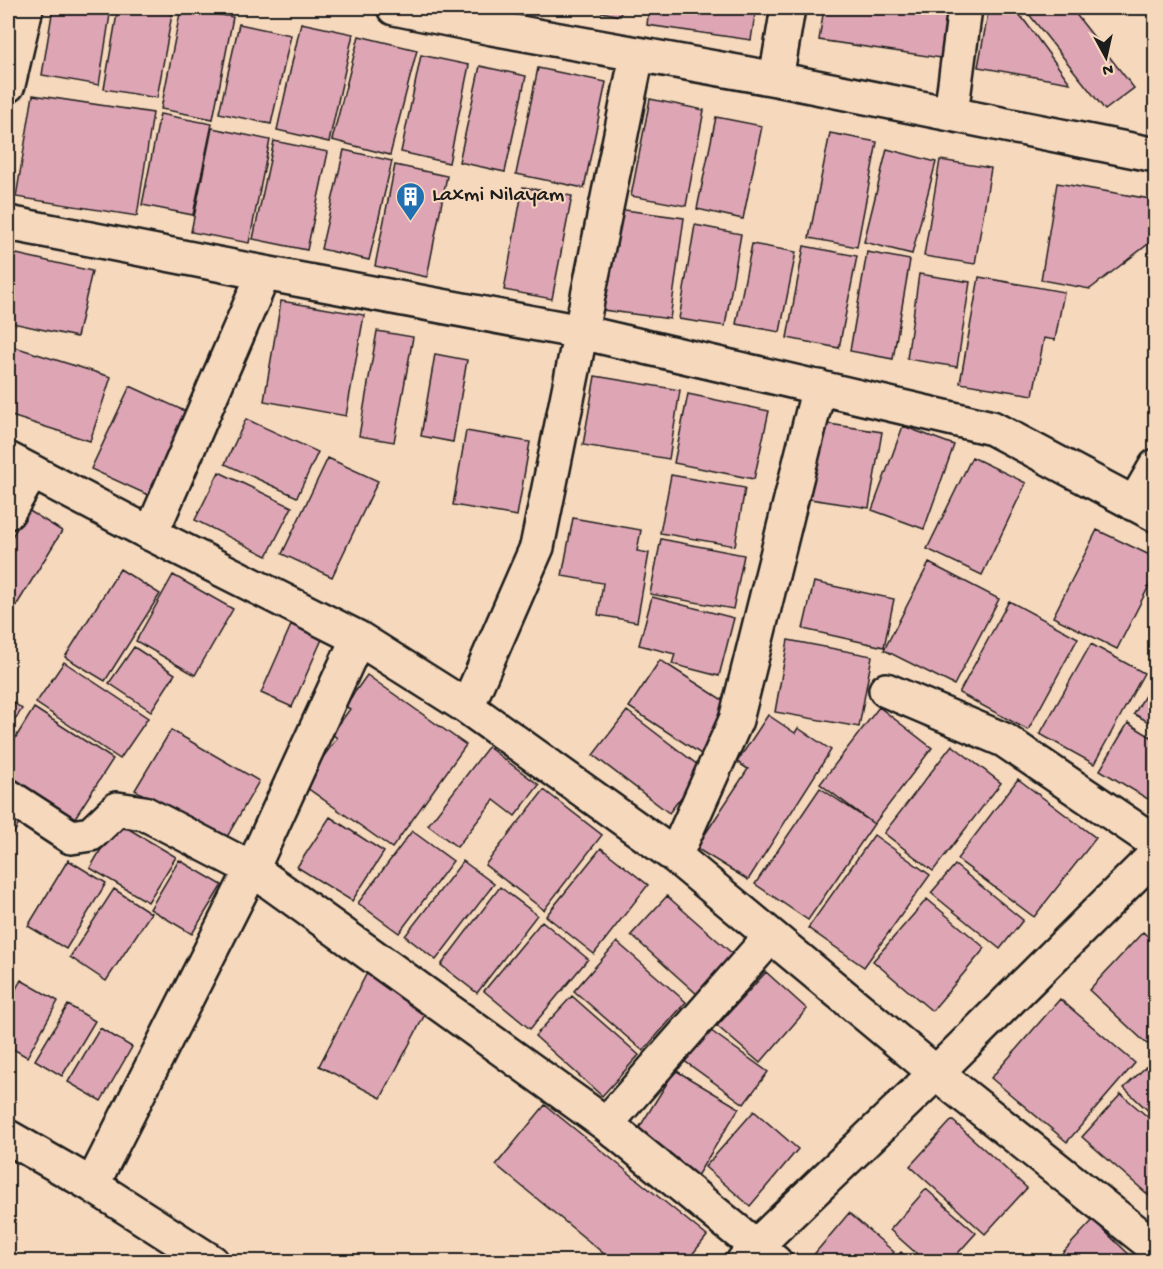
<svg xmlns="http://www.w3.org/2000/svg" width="1163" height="1269" viewBox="0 0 1163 1269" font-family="'Gochi Hand',sans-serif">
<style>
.building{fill:#dea5b5;stroke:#1c1c1c;stroke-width:1.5}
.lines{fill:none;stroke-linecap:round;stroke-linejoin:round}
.minor-casing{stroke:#1c1c1c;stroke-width:38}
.minor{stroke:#f6d8bc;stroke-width:33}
.labels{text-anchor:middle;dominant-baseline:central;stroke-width:4.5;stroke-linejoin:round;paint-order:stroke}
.poi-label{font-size:22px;fill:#1c1c1c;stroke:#f6d8bc;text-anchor:start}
</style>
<rect width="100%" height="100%" fill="#f6d8bc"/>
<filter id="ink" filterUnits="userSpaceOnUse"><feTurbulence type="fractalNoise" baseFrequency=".0167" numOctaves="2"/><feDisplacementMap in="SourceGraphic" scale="12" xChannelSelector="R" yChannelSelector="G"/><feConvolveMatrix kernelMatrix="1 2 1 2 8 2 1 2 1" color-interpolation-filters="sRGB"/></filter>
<g filter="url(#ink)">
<path class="building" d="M53 8H111L99 85 42 75Z
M118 8H165L173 9 157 98 104 89Z
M181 8 233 17 213 119 161 109Z
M583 8H622L620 16Z
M649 8H756L751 40 647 25Z
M824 8H948L941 58 819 40Z
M989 8H1013L1024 20 1070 83 978 67Z
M1024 8H1071L1134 88 1105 110Z
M301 23 353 34 329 142 277 130Z
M239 24 291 35 271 124 219 113Z
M359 36 417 50 390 155 332 140Z
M421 55 469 65 449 163 401 152Z
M480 66 526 76 505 172 459 162Z
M538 68 606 82 584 188 516 174Z
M33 95 153 113 137 216 16 197Z
M650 99 704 110 686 206 631 196Z
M160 114 212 124 193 215 142 205Z
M716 117 762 126 743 219 697 209Z
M212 128 270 140 249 243 191 232Z
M830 133 877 142 857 247 809 238Z
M274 141 328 152 307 250 253 239Z
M887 149 936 162 912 254 864 242Z
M344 150 392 161 369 260 321 249Z
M940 160 991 168 975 264 924 256Z
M395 165 447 176 427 277 375 266Z
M1057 183 1156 200V224L1152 241 1090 289 1041 280Z
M523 187 572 196 552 299 504 290Z
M617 209 684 218 670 319 603 310Z
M695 225 741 234 725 326 679 319Z
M752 244 796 252 780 332 736 324Z
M804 246 857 256 839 348 787 338Z
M867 252 910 260 893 359 850 351Z
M12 253 92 271 77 337 8 322V275Z
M919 274 970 282 957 367 907 359Z
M979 277 1064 292 1055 340 1044 338 1033 395 960 383Z
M281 301 364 315 346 416 264 401Z
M377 331 413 337 394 442 359 436Z
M8 345 111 377 90 441 8 415Z
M435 354 467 360 453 442 421 436Z
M595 376 680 390 669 459 583 445Z
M130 386 187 412 148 495 91 469Z
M688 394 769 411 754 479 674 463Z
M246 419 318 452 297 497 225 464Z
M822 423 882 432 869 508 810 499Z
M903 426 954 445 924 529 872 510Z
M466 431 530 442 517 516 453 505Z
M972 457 1026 483 982 575 927 549Z
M328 458 378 481 332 577 282 554Z
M219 472 292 507 267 556 195 520Z
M671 475 745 488 735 546 660 533Z
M28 510 62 531 8 619V543Z
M573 518 641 530 637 551 649 553 637 622 598 615 603 583 562 576Z
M1097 530 1156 558V572L1117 649 1053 617Z
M661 539 744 555 733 609 650 594Z
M929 563 999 599 954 685 884 650Z
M120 569 160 594 105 681 65 657Z
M173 575 233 609 195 675 136 641Z
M814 582 894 599 884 647 803 629Z
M652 597 734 618 719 676 672 664 675 654 639 645Z
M1009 601 1078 638 1028 730 959 693Z
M292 623 323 637 292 707 261 693Z
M788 640 872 656 859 727 775 712Z
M1091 644 1144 673 1094 764 1040 734Z
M134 647 175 674 151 711 109 683Z
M660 660 732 706 701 754 629 707Z
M64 662 148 718 120 759 36 703Z
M367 675 466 745 392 848 303 785 337 738 332 734 350 709 345 706Z
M1156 677V726L1134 714Z
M8 698 22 709 8 730Z
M879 707 932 748 874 824 820 784Z
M34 708 113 759 69 827 8 788V750Z
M627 711 703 769 669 813 593 755Z
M768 715 795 733 798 728 831 750 748 880 696 848 748 769 737 762Z
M1128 723 1156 740V804L1100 770Z
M171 730 259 781 224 842 135 790Z
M952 745 1001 783 933 871 884 833Z
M488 747 539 785 515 816 494 800 457 847 428 825Z
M1018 779 1096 838 1034 917 957 859Z
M820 788 874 824 808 920 755 884Z
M544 790 602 835 544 910 485 865Z
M8 808 23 817 8 843Z
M330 817 384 852 352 901 297 867Z
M117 822 176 857 148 902 90 868Z
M412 831 453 861 399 933 358 903Z
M874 835 930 875 864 967 808 928Z
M601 848 648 885 594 954 546 916Z
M68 860 106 883 66 949 28 926Z
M179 860 222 885 192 934 150 909Z
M463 861 494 884 436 960 405 936Z
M955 865 1023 920 1000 949 931 893Z
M500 887 537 915 477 993 441 965Z
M114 889 151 913 106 981 70 957Z
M667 896 734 955 698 995 631 935Z
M927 899 985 948 932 1011 873 961Z
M542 921 588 959 530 1029 484 991Z
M1143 932 1156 944V1035L1147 1044 1089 990Z
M617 942 686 1002 643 1051 574 991Z
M369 969 432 1001 381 1098 319 1066Z
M766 972 807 1009 760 1063 717 1026Z
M21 980 58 1001 27 1057 8 1046V1003Z
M572 996 639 1055 602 1096 535 1036Z
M1060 999 1135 1063 1067 1142 991 1078Z
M68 1005 95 1021 62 1076 35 1060Z
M100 1028 132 1047 101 1101 68 1082Z
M707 1028 768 1072 744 1104 683 1060Z
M1156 1057V1118L1124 1088Z
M675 1070 739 1108 695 1179 631 1141Z
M1121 1094 1156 1124V1193L1152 1198 1082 1137Z
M545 1105 707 1236 686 1262H614L496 1165Z
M754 1111 798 1149 750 1206 705 1167Z
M952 1120 1027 1188 985 1234 910 1166Z
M926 1189 976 1233 950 1262H926L890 1230Z
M849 1213 894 1252 886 1262H815L811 1258Z
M1093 1220 1137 1262H1054Z
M901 1252 911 1262H892Z"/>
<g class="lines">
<defs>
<path id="minor" d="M394 8 492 28 776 79 1156 155
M776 79 788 8
M8 85 26 8
M951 114 965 8
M8 223 264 273 581 332 992 428 1156 515
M8 459 151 534 358 638 467 707 675 856 936 1073 1156 1248
M1134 504 1156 466
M8 512 32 472
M151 534 264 273
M886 690 1004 740 1156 843
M467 707 537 547 637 55
M8 796 71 837 91 834 117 809 144 813 252 869 606 1124 775 1262
M675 856 736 720 819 387
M606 1124 771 936
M8 1137 92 1185 212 1262
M92 1185 252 869 358 638
M743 1262 756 1246 936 1073 1156 854"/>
</defs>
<use href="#minor" class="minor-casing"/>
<use href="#minor" class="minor"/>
</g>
</g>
<defs>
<symbol id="building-pin" viewBox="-11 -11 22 30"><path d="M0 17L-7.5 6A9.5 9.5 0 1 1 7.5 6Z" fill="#1f6fb2" stroke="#f6d8bc"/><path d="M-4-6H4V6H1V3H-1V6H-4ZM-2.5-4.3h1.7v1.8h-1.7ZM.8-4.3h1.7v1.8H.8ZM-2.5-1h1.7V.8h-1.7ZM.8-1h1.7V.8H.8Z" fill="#fff"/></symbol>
</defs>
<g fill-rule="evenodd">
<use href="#building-pin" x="394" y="180" width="33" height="45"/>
</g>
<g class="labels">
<g class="poi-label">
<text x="432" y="196">Laxmi Nilayam</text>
</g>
</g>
<rect width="1163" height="1269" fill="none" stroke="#f6d8bc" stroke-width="30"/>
<rect x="15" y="15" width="1133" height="1239" fill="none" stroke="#1c1c1c" stroke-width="2" filter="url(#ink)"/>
<g transform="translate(1106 57) rotate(172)" stroke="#f6d8bc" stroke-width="4.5" paint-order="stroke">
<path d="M0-4.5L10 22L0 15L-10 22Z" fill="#1c1c1c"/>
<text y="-9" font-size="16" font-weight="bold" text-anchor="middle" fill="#1c1c1c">N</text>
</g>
</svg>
